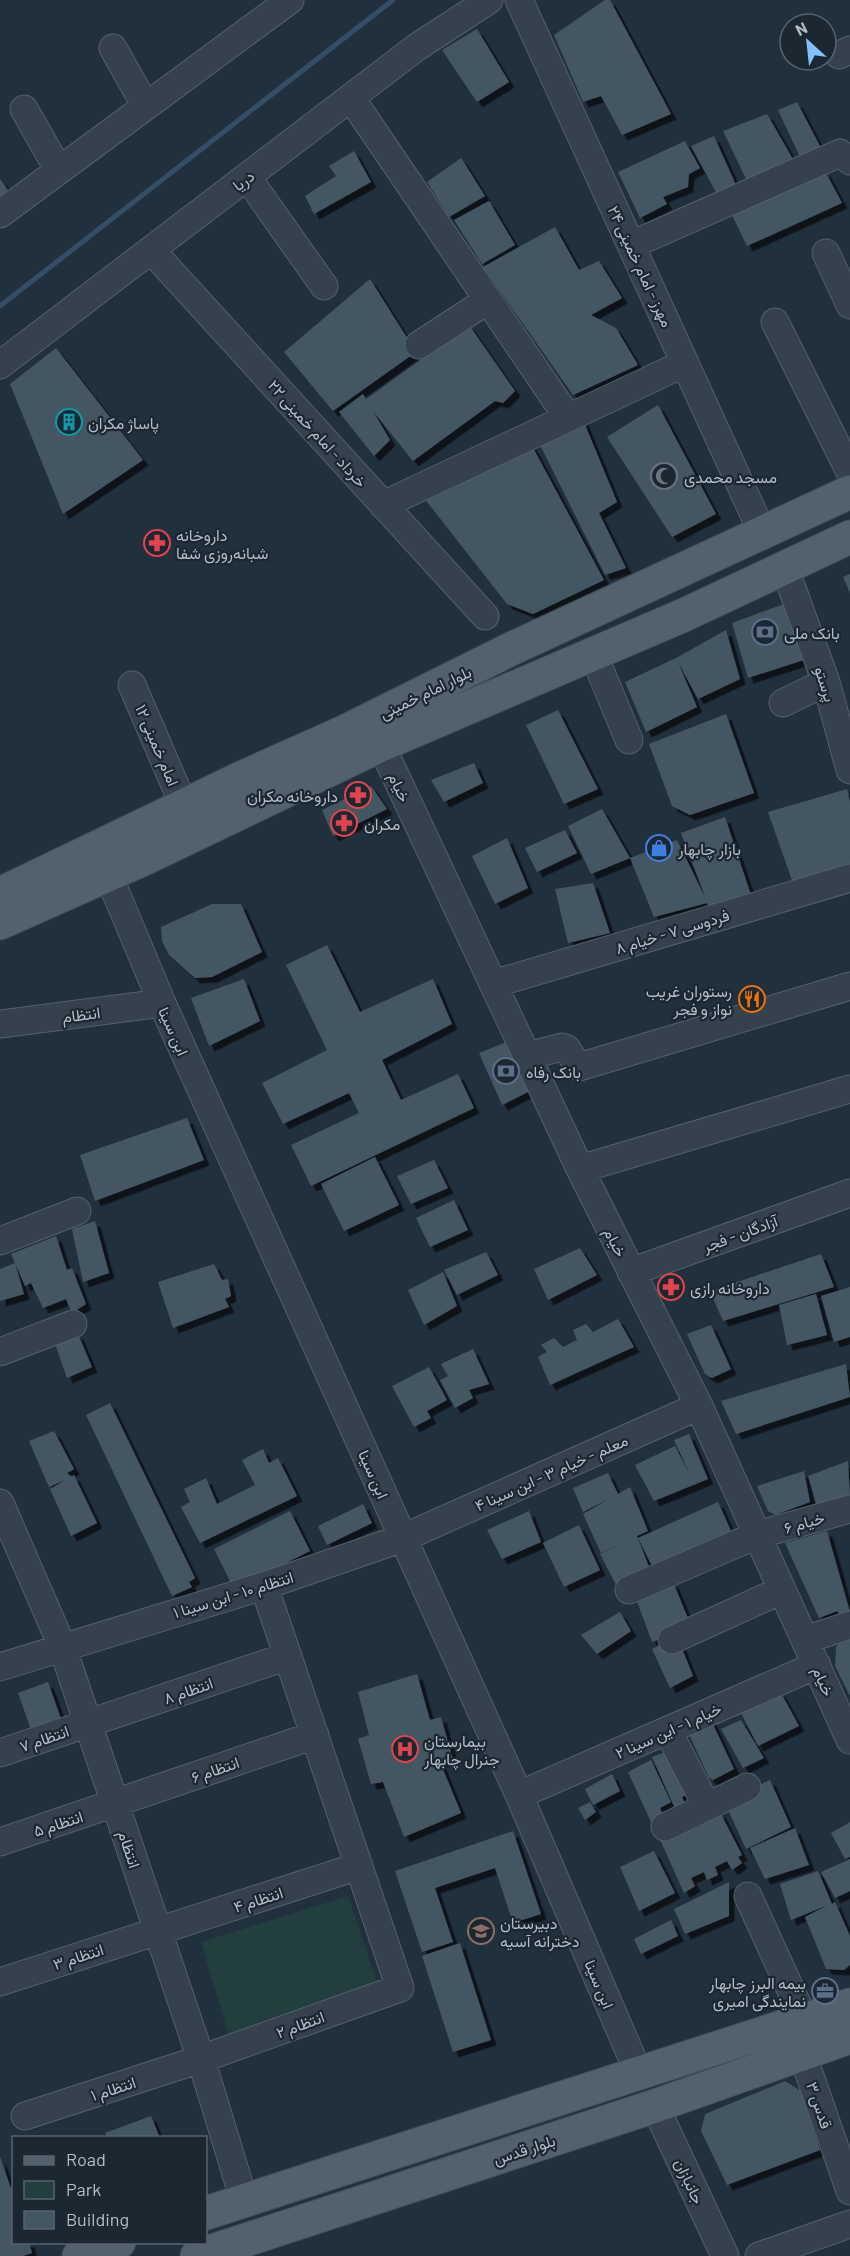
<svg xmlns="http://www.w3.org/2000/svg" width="850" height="2256" viewBox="0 0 850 2256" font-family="Barlow,Vazirmatn,sans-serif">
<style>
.green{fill:#233e3e}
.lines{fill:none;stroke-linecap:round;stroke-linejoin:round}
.stream{stroke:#344e65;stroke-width:5}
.building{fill:#455663;filter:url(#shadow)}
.minor-casing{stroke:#54606b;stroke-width:29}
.major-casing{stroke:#3f4b56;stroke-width:35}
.minor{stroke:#35424d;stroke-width:27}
.major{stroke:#53616d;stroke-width:33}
.labels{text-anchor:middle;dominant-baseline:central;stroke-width:4.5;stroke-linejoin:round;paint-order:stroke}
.street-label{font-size:16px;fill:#b1bdc8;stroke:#1b2731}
.poi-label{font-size:16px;fill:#b1bdc8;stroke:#1b2731;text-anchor:start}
</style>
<defs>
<filter id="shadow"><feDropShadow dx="5.5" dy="5.5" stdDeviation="0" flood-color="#0009"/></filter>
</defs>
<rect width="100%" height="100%" fill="#21303d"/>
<path class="green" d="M348 1896 379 1988 229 2036 201 1942Z"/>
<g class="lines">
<path class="stream" d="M0 306 393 0"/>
</g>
<path class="building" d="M605 0H610L671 114 622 135 601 96 583 102 554 35Z
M477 29 509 82 477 102 442 50Z
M797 102 822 150 801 159 778 110Z
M767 114 794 161 748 183 723 131Z
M714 136 736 185 718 196 691 146Z
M685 141 700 168 689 174 688 187 663 197 667 204 640 218 618 172Z
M354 151 371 182 314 214 305 196 336 176 329 166Z
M461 158 485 196 449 217 427 182Z
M825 171 842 203 747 246 731 213Z
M0 179 8 190 0 196Z
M489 201 515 245 482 264 454 220Z
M555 227 579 270 599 261 622 298 591 315 616 328 638 365 573 395 483 267Z
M370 279 416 352 333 411 284 352Z
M469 325 515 391 503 403 495 401 413 461 373 411 390 440 374 456 339 412 363 394 366 399Z
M56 348 143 460 63 514 10 384Z
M658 405 716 514 672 537 607 437Z
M583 420 617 502 599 513 626 568 605 575 538 441Z
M531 444 604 580 533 614 507 604 424 498Z
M850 574V593L843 577Z
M784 604 804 660 748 678 732 623Z
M726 630 740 679 698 699 678 662 697 707 646 732 625 682 676 658Z
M558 710 598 789 564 804 526 725Z
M726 714 754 793 690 815 672 806 649 744Z
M474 763 483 783 444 802 431 780Z
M371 786 387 809 333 836 322 810Z
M847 789 850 801V873L795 889 768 812Z
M602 809 630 858 591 874 568 826Z
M725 817 751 895 710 910 707 903 654 917 630 858 677 840 706 899 681 833Z
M565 830 577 853 537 872 525 848Z
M507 838 528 888 495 904 472 856Z
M593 883 610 933 568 943 555 889Z
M212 904H241L262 952 212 977 195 978 169 955 162 941 161 927Z
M327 945 360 1012 433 979 452 1024 382 1060 401 1100 458 1074 474 1108 311 1186 291 1145 359 1113 349 1093 283 1124 262 1083 327 1050 286 965Z
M244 979 260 1021 209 1046 191 998Z
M509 1041 534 1089 502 1105 479 1053Z
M187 1118 204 1160 95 1201 80 1155Z
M375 1157 399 1205 344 1231 321 1184Z
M434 1160 448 1188 411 1204 397 1176Z
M454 1200 468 1230 430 1247 416 1218Z
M95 1221 109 1273 83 1282 72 1229Z
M56 1236 67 1270 72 1268 86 1304 72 1313 66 1299 43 1308 31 1283 25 1286 11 1254Z
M580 1248 597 1275 548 1300 534 1269Z
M486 1252 498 1275 457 1295 444 1270Z
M821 1254 834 1287 723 1321 710 1291Z
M15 1263 24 1294 0 1301V1269Z
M214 1264 222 1280 228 1279 231 1296 225 1299 229 1307 173 1328 158 1282Z
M443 1272 457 1306 424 1325 408 1290Z
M850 1287V1337L834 1342 821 1296Z
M816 1294 827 1335 787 1345 779 1305Z
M618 1319 634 1347 550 1385 538 1357 547 1352 541 1345 554 1338 563 1347 577 1340 573 1330 586 1324 593 1332Z
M711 1325 731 1369 712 1378 705 1374 687 1334Z
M78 1334 92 1367 67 1378 55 1344Z
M473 1349 489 1384 469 1390 473 1398 455 1408 440 1380 448 1376 441 1364Z
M846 1364 850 1397 736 1434 721 1401Z
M429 1367 447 1400 427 1411 431 1418 414 1427 392 1386Z
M110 1403 195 1578 189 1582 192 1587 172 1596 86 1415Z
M54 1431 74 1469 67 1473 72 1477 49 1487 29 1441Z
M689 1434 708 1479 654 1501 635 1465 675 1446 691 1477 674 1440Z
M263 1449 269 1463 278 1458 297 1496 200 1543 181 1507 190 1502 184 1489 206 1478 217 1504 255 1485 242 1460Z
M848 1461 850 1496 817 1507 808 1476Z
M804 1471 810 1502 775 1515 768 1511 757 1486Z
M608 1473 618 1494 630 1487 648 1531 637 1536 651 1572 616 1585 600 1554 621 1544 601 1553 583 1514 609 1499 583 1512 573 1488Z
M74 1475 97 1523 71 1536 50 1489Z
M718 1502 732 1533 654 1570 638 1538Z
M363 1504 372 1523 327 1545 318 1526Z
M290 1511 310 1551 234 1589 214 1549Z
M529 1511 541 1542 502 1559 487 1530Z
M579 1525 600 1570 564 1587 543 1543Z
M827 1531 850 1612 840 1615 837 1611 819 1618 785 1543Z
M673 1582 692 1628 652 1642 635 1596Z
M620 1612 631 1631 597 1654 581 1635Z
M677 1636 693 1676 670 1688 652 1649Z
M850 1639V1696L835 1666 836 1647 839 1643Z
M417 1674 430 1720 441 1717 453 1760 440 1762 461 1813 404 1837 383 1782 371 1784 358 1739 369 1735 358 1692Z
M48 1682 65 1730 35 1741 18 1693Z
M780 1691 799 1726 758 1746 740 1711Z
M710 1718 734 1769 713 1780 709 1778 687 1730Z
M741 1720 764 1758 743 1768 721 1729Z
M666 1752 694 1791 682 1797 686 1806 676 1811 652 1757Z
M651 1760 671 1802 660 1808 663 1816 651 1822 628 1772Z
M612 1774 620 1791 593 1805 585 1789Z
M770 1780 791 1827 746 1849 724 1801Z
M590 1802 596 1812 585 1820 578 1808Z
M720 1812 742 1855 738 1857 742 1863 732 1870 727 1861 715 1867 718 1875 707 1880 704 1872 691 1878 695 1886 684 1893 658 1835 684 1827 687 1834 686 1830 700 1827 698 1820Z
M850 1822V1857L845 1859 831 1833Z
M795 1828 809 1865 765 1879 750 1848Z
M513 1831 541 1914 513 1923 495 1868 435 1888 453 1942 422 1952 395 1871Z
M654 1851 675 1893 639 1911 620 1867Z
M850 1859V1891L835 1898 821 1872Z
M818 1871 832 1904 835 1902 850 1936V1965L844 1970 826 1969 805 1917 828 1905 791 1920 780 1884Z
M729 1882V1916L685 1934 674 1909Z
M671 1920 678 1936 641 1954 634 1939Z
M460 1943 491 2040 453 2052 422 1956Z
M785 2081 801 2091 820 2150 727 2185 701 2131 705 2114Z
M151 2116 160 2138H107L105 2133Z
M0 2157 14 2197V2242H29L32 2253 23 2256H0Z"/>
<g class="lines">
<defs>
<path id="minor" d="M519 0 762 532
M113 48 145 105
M839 55 850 50
M351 98 568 418
M24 109 58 169
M247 177 324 286
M0 214 290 0
M631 245 840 153 850 161
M151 250 485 616
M826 253 850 305
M775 322 850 472
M419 345 488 300
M0 365 417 47 489 0
M383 505 685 363
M784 566 826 682 850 770
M593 653 629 740
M132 685 184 806
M783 703 826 682
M381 745 580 1169 699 1406 850 1740
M108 874 162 1003 519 1795 639 2074
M493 984 850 878
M0 1024 162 1003
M527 1056 562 1047 567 1049 579 1067 850 986
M580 1169 850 1089
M0 1241 77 1211
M631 1272 850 1193
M0 1352 73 1324
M0 1503 62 1646 201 2059 244 2200
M629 1590 757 1535 850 1509
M672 1640 782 1590
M805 1640 850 1625
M0 1667 264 1586 403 1538 699 1406
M668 1731 707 1807
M0 1753 288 1656
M519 1795 817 1665
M665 1827 747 1787
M0 1842 315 1735
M748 1896 804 2019
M0 1982 359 1866
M802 2053 850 2191
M655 2106 725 2256
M25 2116 201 2059 400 1988 264 1586
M759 2256 850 2224"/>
<path id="major" d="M0 894 241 778 344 732 513 648 850 492
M0 923 146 858 381 745 684 615 850 537
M206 2213 850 2005
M79 2256 119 2242
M197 2256 655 2106 850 2037"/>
</defs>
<use href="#minor" class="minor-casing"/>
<use href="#major" class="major-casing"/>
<use href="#minor" class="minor"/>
<use href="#major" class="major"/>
</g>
<defs>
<symbol id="building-ring" viewBox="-11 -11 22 22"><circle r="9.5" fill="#1b2731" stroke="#0f9aa8" stroke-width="1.5"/><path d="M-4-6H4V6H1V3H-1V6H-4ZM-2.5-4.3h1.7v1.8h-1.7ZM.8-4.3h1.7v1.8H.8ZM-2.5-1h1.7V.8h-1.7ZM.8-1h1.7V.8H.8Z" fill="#0f9aa8"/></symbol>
<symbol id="mosque-ring" viewBox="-11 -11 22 22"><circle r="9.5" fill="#1b2731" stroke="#6b7280" stroke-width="1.5"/><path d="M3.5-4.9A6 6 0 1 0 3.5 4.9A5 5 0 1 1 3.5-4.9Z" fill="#6b7280"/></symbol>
<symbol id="pharmacy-ring" viewBox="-11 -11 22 22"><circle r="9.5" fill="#1b2731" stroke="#e0444e" stroke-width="1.5"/><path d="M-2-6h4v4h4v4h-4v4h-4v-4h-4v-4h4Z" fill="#e0444e"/></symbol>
<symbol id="bank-ring" viewBox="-11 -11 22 22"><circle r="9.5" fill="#1b2731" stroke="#5c6f8a" stroke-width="1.5"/><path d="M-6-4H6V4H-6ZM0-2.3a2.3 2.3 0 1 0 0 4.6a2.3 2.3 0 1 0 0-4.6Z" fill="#5c6f8a"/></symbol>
<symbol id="shop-ring" viewBox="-11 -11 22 22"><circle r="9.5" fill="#1b2731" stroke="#3f7fe0" stroke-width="1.5"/><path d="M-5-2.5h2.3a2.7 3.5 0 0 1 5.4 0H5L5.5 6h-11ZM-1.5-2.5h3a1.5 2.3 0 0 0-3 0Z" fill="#3f7fe0"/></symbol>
<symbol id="restaurant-ring" viewBox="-11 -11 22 22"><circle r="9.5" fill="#1b2731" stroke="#e8710a" stroke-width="1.5"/><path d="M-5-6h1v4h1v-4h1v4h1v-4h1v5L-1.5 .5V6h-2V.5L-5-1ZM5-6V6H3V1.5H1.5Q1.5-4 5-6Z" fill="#e8710a"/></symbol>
<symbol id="hospital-ring" viewBox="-11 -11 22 22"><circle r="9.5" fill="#1b2731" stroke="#e0444e" stroke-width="1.5"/><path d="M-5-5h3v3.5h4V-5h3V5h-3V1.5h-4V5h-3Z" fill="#e0444e"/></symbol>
<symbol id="school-ring" viewBox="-11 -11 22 22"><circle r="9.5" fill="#1b2731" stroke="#8d6e63" stroke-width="1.5"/><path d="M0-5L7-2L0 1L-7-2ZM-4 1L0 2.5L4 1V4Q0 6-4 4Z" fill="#8d6e63"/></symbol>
<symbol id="office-ring" viewBox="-11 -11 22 22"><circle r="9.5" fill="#1b2731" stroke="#5c6f8a" stroke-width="1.5"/><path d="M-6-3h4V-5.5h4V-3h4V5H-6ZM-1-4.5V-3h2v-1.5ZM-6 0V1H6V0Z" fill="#5c6f8a"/></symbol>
</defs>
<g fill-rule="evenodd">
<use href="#building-ring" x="54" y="407" width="30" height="30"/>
<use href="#mosque-ring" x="649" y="461" width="30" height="30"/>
<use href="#pharmacy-ring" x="142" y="528" width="30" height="30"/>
<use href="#bank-ring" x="750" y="617" width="30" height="30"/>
<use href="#pharmacy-ring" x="343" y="780" width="30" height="30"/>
<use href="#pharmacy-ring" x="329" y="808" width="30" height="30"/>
<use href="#shop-ring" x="644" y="833" width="30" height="30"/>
<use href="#restaurant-ring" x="737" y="984" width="30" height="30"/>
<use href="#bank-ring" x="491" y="1056" width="30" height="30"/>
<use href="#pharmacy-ring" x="656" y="1272" width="30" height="30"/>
<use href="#hospital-ring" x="390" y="1734" width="30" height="30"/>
<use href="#school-ring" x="466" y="1916" width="30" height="30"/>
<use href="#office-ring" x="810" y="1976" width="30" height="30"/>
</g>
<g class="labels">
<g class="street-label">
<text transform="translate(243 180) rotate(-37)">دریا</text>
<text transform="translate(641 266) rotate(65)">مهرز - امام خمینی ۲۴</text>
<text transform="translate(318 433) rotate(48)">خرداد - امام خمینی ۲۲</text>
<text transform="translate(826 684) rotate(73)">پرستو</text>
<text transform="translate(425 692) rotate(-26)">بلوار امام خمینی</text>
<text transform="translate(158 745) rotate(67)">امام خمینی ۱۲</text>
<text transform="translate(400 787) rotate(65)">خیام</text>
<text transform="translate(672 931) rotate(-17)">فردوسی ۷ - خیام ۸</text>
<text transform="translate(81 1014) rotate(-7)">انتظام</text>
<text transform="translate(174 1031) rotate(66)">ابن سینا</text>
<text transform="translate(740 1233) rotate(-20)">آزادگان - فجر</text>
<text transform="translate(616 1242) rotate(63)">خیام</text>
<text transform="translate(551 1472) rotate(-24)">معلم - خیام ۳ - ابن سینا ۴</text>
<text transform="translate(374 1474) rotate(66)">ابن سینا</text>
<text transform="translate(804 1522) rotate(-16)">خیام ۶</text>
<text transform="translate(233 1594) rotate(-17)">انتظام ۱۰ - ابن سینا ۱</text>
<text transform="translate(824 1681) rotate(66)">خیام</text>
<text transform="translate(188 1690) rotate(-19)">انتظام ۸</text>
<text transform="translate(668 1730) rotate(-24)">خیام ۱ - این سینا ۲</text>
<text transform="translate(44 1738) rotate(-19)">انتظام ۷</text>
<text transform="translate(215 1769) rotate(-19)">انتظام ۶</text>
<text transform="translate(58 1823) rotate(-18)">انتظام ۵</text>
<text transform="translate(130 1849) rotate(72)">انتظام</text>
<text transform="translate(258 1899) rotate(-18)">انتظام ۴</text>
<text transform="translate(78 1956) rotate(-18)">انتظام ۳</text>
<text transform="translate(600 1984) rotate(67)">ابن سینا</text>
<text transform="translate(300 2024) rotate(-20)">انتظام ۲</text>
<text transform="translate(113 2088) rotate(-18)">انتظام ۱</text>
<text transform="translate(820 2105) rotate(71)">قدس ۳</text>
<text transform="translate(524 2149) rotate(-18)">بلوار قدس</text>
<text transform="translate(690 2181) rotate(65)">جانبازان</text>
</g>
<g class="poi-label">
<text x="88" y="422">پاساژ مکران</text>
<text x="684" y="476">مسجد محمدی</text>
<text x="176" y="534">داروخانه<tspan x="176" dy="18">شبانه‌روزی شفا</tspan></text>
<text x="784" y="632">بانک ملی</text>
<text x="338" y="795" text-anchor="end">داروخانه مکران</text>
<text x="364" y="823">مکران</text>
<text x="678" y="848">بازار چابهار</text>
<text x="732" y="990" text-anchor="end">رستوران غریب<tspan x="732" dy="18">نواز و فجر</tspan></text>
<text x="526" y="1071">بانک رفاه</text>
<text x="690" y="1287">داروخانه رازی</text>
<text x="424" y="1740">بیمارستان<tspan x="424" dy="18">جنرال چابهار</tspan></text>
<text x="500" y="1922">دبیرستان<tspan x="500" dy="18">دخترانه آسیه</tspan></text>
<text x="806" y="1982" text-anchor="end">بیمه البرز چابهار<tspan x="806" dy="18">نمایندگی امیری</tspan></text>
</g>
</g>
<rect x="12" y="2136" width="195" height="108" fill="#1b2731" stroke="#57636d" stroke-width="1.5"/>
<rect x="24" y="2156" width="30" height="9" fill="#53616d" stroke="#57636d" stroke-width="1.5"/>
<text x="66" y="2166" font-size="18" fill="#b1bdc8">Road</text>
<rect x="24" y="2181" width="30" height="18" fill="#233e3e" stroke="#57636d" stroke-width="1.5"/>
<text x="66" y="2196" font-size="18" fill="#b1bdc8">Park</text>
<rect x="24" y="2211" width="30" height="18" fill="#455663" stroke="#57636d" stroke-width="1.5"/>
<text x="66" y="2226" font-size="18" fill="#b1bdc8">Building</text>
<g transform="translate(808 42) rotate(333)"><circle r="28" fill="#1b2731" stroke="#57636d" stroke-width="1.5"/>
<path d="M0-4.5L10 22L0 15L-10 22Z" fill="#81bffd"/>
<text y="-9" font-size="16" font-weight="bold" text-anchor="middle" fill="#b1bdc8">N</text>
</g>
</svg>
